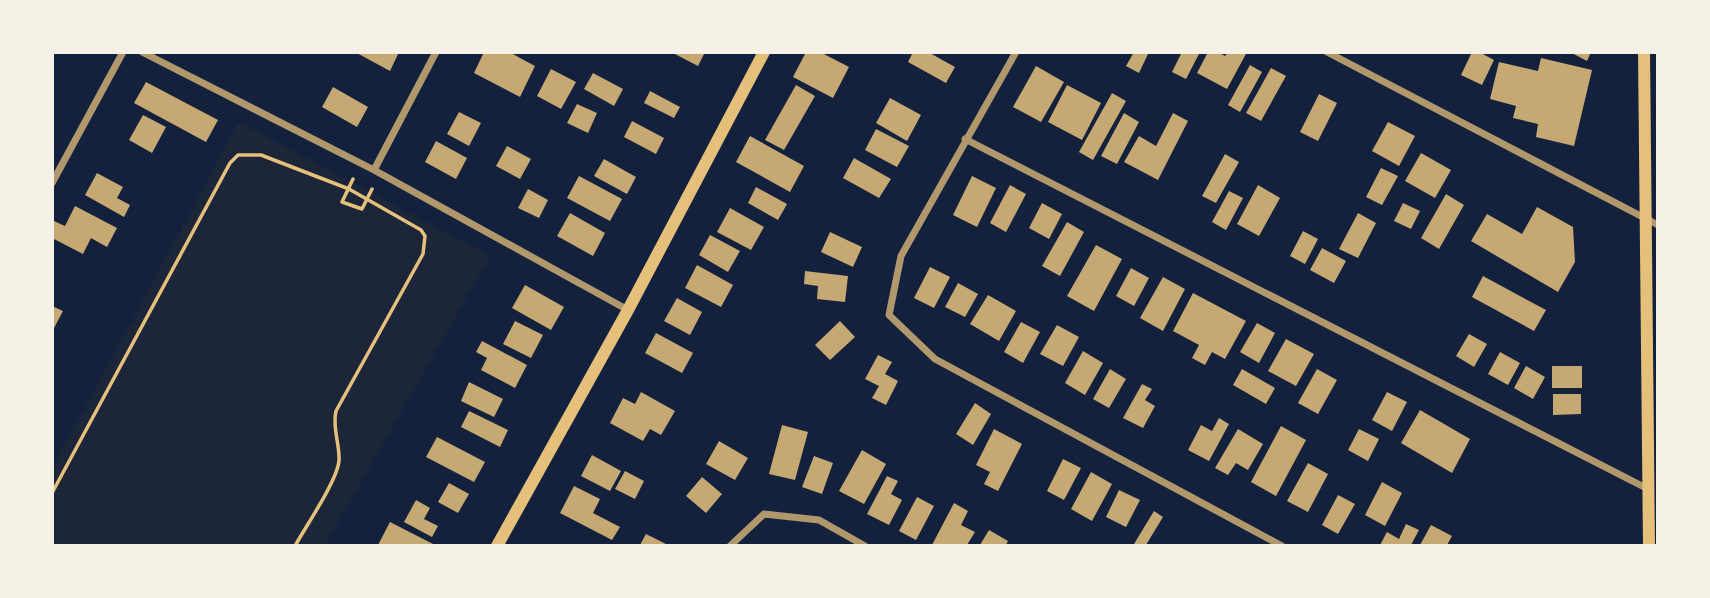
<svg xmlns="http://www.w3.org/2000/svg" width="1710" height="598" viewBox="0 0 1710 598" font-family="Jost,sans-serif">
<style>
.green{fill:#1d2539}
.building{fill:#c6a872}
.lines{fill:none;stroke-linecap:round;stroke-linejoin:round}
.path{stroke:#e5c07b;stroke-width:3.5}
.minor{stroke:#b1986c;stroke-width:7}
.secondary{stroke:#e5c07b;stroke-width:12}
</style>
<rect width="100%" height="100%" fill="#14213d"/>
<path class="green" d="M239 122 490 256 325 545 53 546V467Z"/>
<path class="building" d="M355 52H399L390 71Z
M484 52H509L535 66 520 97 474 73Z
M671 52H705L698 66Z
M806 52H820L849 67 833 98 793 77Z
M913 52H928L955 67 946 83 908 62Z
M1134 52H1149L1139 73 1126 66Z
M1182 52H1200L1186 79 1172 72Z
M1208 52H1218L1225 56 1228 52H1247L1227 89 1197 73Z
M1472 52H1479L1494 60 1482 85 1461 75Z
M1570 52H1591L1587 61Z
M1541 58 1592 70 1574 146 1536 137 1538 124 1513 118 1516 106 1490 99 1499 62 1538 71Z
M1250 65 1262 72 1240 112 1228 105Z
M1036 66 1064 82 1041 122 1013 107Z
M1271 68 1286 76 1261 121 1246 113Z
M551 69 576 82 561 109 537 96Z
M593 73 623 89 614 106 584 89Z
M146 82 218 120 206 142 134 103Z
M796 85 815 96 784 150 765 140Z
M1067 85 1101 103 1082 140 1048 122Z
M333 87 368 107 357 127 322 107Z
M650 91 680 107 674 118 644 103Z
M1112 93 1126 101 1093 160 1079 152Z
M1319 94 1337 103 1318 141 1300 132Z
M890 98 921 115 907 141 876 123Z
M577 104 597 113 588 133 567 123Z
M459 112 481 123 469 146 447 134Z
M1124 113 1139 122 1117 164 1101 156Z
M1173 113 1188 121 1158 180 1124 162 1139 136 1156 146Z
M143 115 166 127 152 153 129 140Z
M632 121 664 138 656 154 624 137Z
M1388 122 1415 136 1399 166 1372 151Z
M876 129 909 146 897 167 865 150Z
M750 136 804 166 790 192 736 162Z
M436 141 467 158 456 179 425 162Z
M507 146 531 159 520 179 496 166Z
M1421 153 1451 170 1435 198 1405 181Z
M1225 154 1239 162 1216 203 1202 196Z
M854 158 891 179 879 198 843 178Z
M604 159 636 177 627 194 594 176Z
M1381 168 1398 176 1382 205 1366 197Z
M97 173 123 187 117 198 130 205 124 217 85 195Z
M579 176 622 199 610 221 567 198Z
M972 176 996 188 977 227 953 215Z
M1010 185 1026 194 1006 232 990 223Z
M1258 185 1280 198 1259 236 1237 224Z
M756 187 787 204 778 220 748 203Z
M528 189 548 200 539 218 518 208Z
M1229 191 1243 198 1226 230 1212 222Z
M1446 194 1464 205 1439 249 1421 238Z
M1042 203 1062 214 1049 239 1029 228Z
M1403 203 1420 211 1411 229 1394 221Z
M75 206 117 228 107 247 91 238 83 254 52 238 54 221 65 226Z
M1537 207 1573 227 1575 262 1558 292 1471 241 1487 214 1522 234Z
M730 208 764 227 751 250 717 232Z
M570 213 605 233 593 256 557 236Z
M1358 213 1376 223 1358 258 1339 249Z
M1067 222 1084 232 1060 276 1042 266Z
M1303 231 1318 239 1305 264 1290 256Z
M830 232 862 247 853 267 821 252Z
M710 235 740 251 728 272 699 255Z
M1096 245 1122 259 1094 311 1067 296Z
M1322 248 1346 261 1334 283 1310 270Z
M697 265 733 285 721 307 685 288Z
M930 267 950 277 934 308 914 298Z
M1131 268 1149 278 1134 306 1116 296Z
M805 271 848 276 845 302 817 299 818 286 804 284Z
M1483 276 1546 310 1534 331 1472 297Z
M1163 277 1185 289 1163 331 1140 318Z
M958 283 978 294 965 317 945 307Z
M525 285 564 307 551 330 512 308Z
M1193 293 1246 321 1225 359 1212 352 1205 365 1192 358 1199 345 1173 331Z
M988 295 1016 311 999 341 970 324Z
M677 298 702 312 690 335 664 321Z
M52 306 63 311 52 332Z
M515 321 543 335 531 358 503 344Z
M840 321 855 337 830 360 815 345Z
M1021 322 1040 332 1023 363 1004 352Z
M1257 323 1275 333 1259 363 1240 352Z
M1057 325 1079 337 1063 366 1040 354Z
M656 333 693 353 682 373 645 353Z
M1469 334 1487 344 1474 367 1456 356Z
M1286 339 1314 354 1296 386 1268 371Z
M482 341 527 365 515 388 481 370 487 358 476 352Z
M1083 351 1103 363 1085 395 1065 383Z
M1500 352 1520 363 1508 385 1488 374Z
M878 355 892 362 885 374 898 381 886 405 872 398 879 386 865 379Z
M1526 366 1545 377 1533 399 1514 388Z
M1552 366H1582V388H1552Z
M1110 369 1126 379 1109 408 1093 399Z
M1242 369 1275 388 1266 404 1233 385Z
M1317 369 1337 380 1318 414 1298 403Z
M469 382 503 399 494 417 461 401Z
M1142 384 1152 389 1145 400 1155 406 1143 428 1123 418Z
M641 392 675 411 661 435 650 429 643 441 610 423 623 398 635 404Z
M1387 392 1407 402 1392 431 1372 420Z
M1553 394H1581V414L1553 415Z
M975 403 991 414 973 445 956 434Z
M1420 410 1470 439 1452 473 1401 443Z
M469 411 508 430 500 447 461 427Z
M1219 418 1229 424 1209 461 1188 450 1201 425 1212 431Z
M782 425 808 432 795 480 769 474Z
M1281 426 1306 440 1276 496 1251 482Z
M994 429 1022 444 998 491 984 484 990 472 976 465Z
M1238 429 1263 444 1248 470 1236 463 1228 475 1215 468Z
M1359 429 1379 439 1368 461 1348 450Z
M437 437 485 462 474 482 426 457Z
M719 441 748 458 735 480 706 464Z
M862 450 886 464 864 504 839 491Z
M592 455 621 471 610 491 581 476Z
M814 456 833 463 822 494 802 487Z
M1063 459 1081 468 1064 500 1047 491Z
M1308 463 1328 474 1308 512 1287 501Z
M625 471 644 481 635 499 615 489Z
M1091 472 1112 484 1092 521 1071 509Z
M887 476 898 481 891 494 902 500 889 525 867 514Z
M702 477 722 494 706 513 686 496Z
M1382 482 1402 493 1385 526 1365 515Z
M449 483 469 494 458 513 438 502Z
M574 486 600 499 593 513 620 527 612 540 560 513Z
M1119 490 1140 500 1126 527 1106 517Z
M1338 495 1355 504 1338 534 1322 525Z
M917 497 934 506 916 540 899 531Z
M416 500 430 508 424 519 438 526 432 537 404 522Z
M954 503 968 511 961 525 975 532 967 545H932Z
M1154 511 1163 517 1146 545H1136L1134 544Z
M390 522 435 545H378Z
M1406 524 1419 530 1411 545H1380L1387 532 1399 539Z
M1431 525 1452 536 1447 545H1420Z
M989 530 1008 541 1006 545H980Z
M646 534 668 545H640Z"/>
<g class="lines">
<path class="path" d="M353 179 342 202 362 209 372 189
M52 493 230 163 238 155H261L349 189 421 230 425 236 423 254 336 411C332 428 340 444 339 461 337 481 306 526 295 546"/>
<path class="minor" d="M142 52 374 170 628 310
M1016 52 901 256 889 315 935 359 1282 546
M1327 52 1658 225
M965 139 1648 489
M374 170 436 52
M52 183 123 52
M730 546 764 514 819 520 865 546"/>
<path class="secondary" d="M1644 52 1649 546
M497 546 628 310 764 52"/>
</g>
<rect width="1710" height="598" fill="none" stroke="#f6f1e7" stroke-width="108"/>
</svg>
